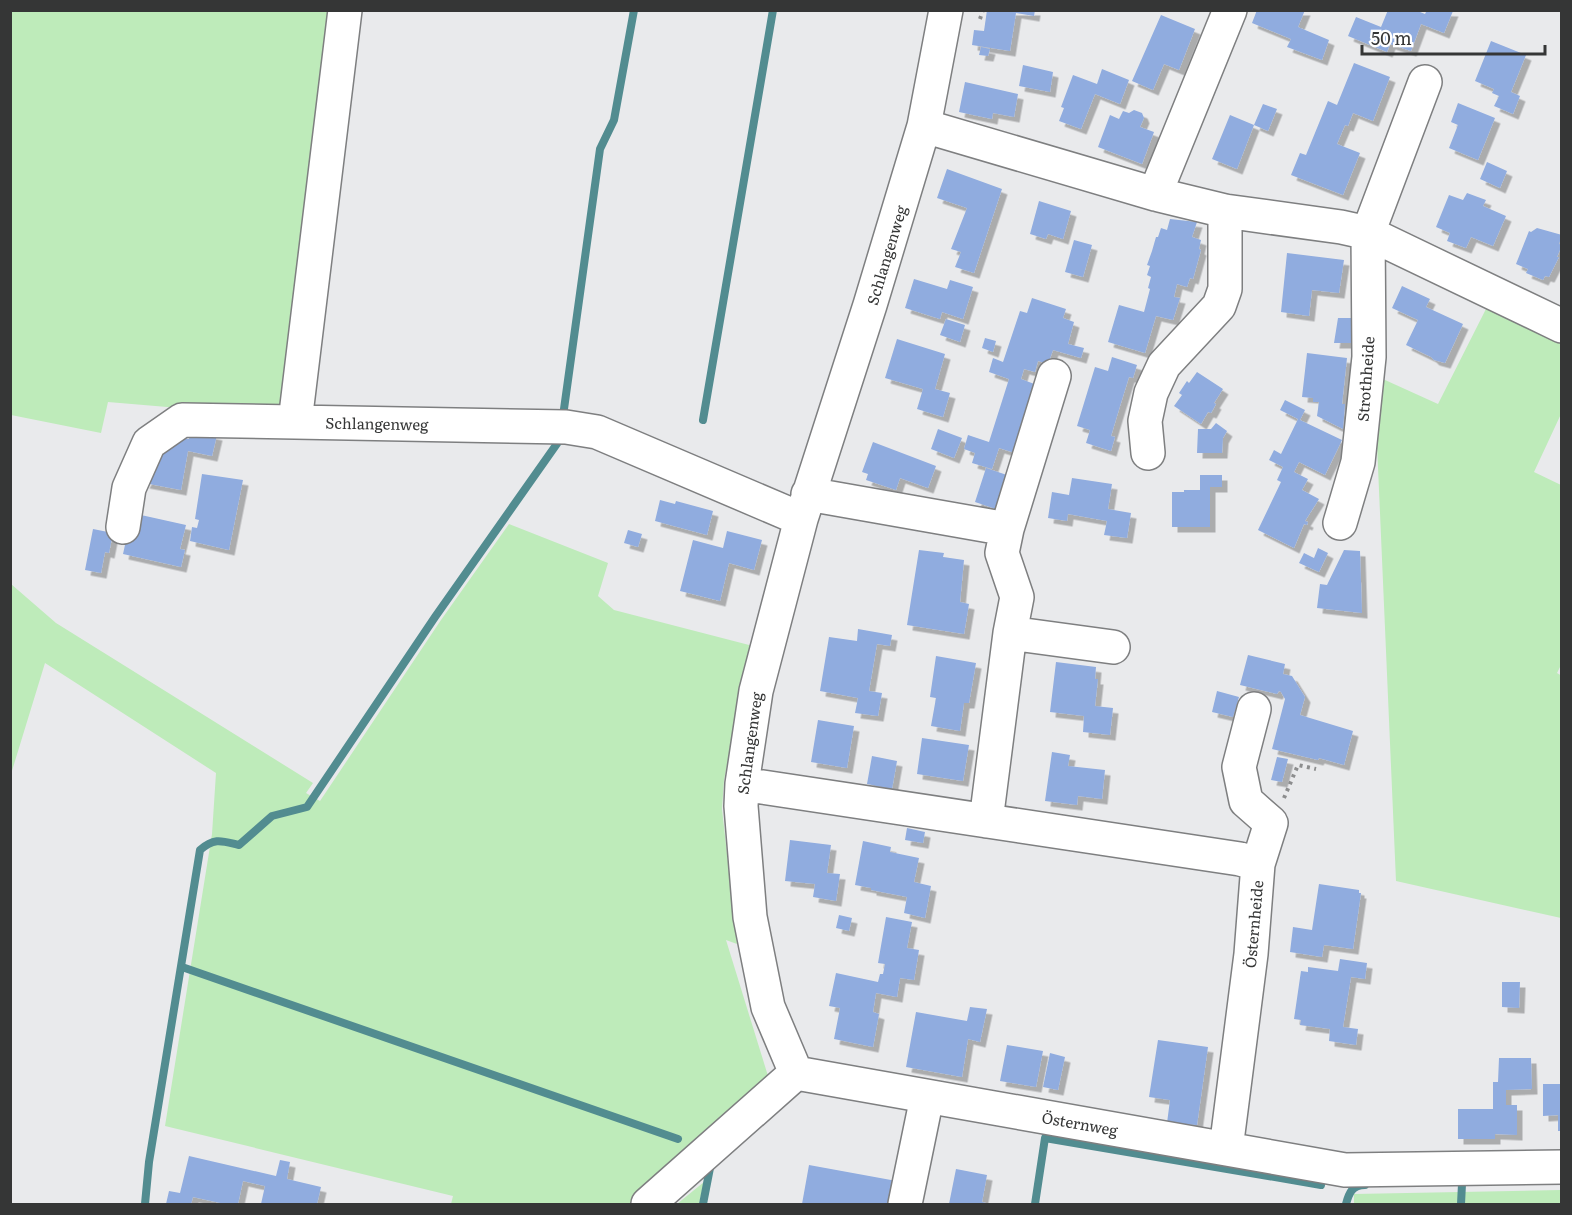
<svg xmlns="http://www.w3.org/2000/svg" width="1572" height="1215" viewBox="0 0 1572 1215" font-family="Literata,serif">
<style>
.green{fill:#beebba}
.lines{fill:none;stroke-linecap:round;stroke-linejoin:round}
.stream{stroke:#528c90;stroke-width:8}
.building{fill:#90acdf;filter:url(#shadow)}
.minor-casing{stroke:#7e7f80;stroke-width:36}
.path{stroke:#8c8d8e;stroke-width:4;stroke-dasharray:3 4.5;stroke-linecap:butt}
.minor{stroke:#fff;stroke-width:33}
.labels{text-anchor:middle;dominant-baseline:central;stroke-width:4.5;stroke-linejoin:round;paint-order:stroke}
.street-label{font-size:15px;fill:#353636;stroke:#fff}
</style>
<defs>
<filter id="shadow"><feDropShadow dx="5.5" dy="5.5" stdDeviation="0" flood-color="#0004"/></filter>
</defs>
<rect width="100%" height="100%" fill="#e9eaec"/>
<path class="green" d="M10 11H331L288 399 273 416 108 402 101 433 11 415Z
M1489 303 1561 339V414L1534 472 1561 485 1562 663 1557 673 1562 676 1561 918 1396 881 1374 375 1438 404Z
M509 524 608 563 598 596 614 610 753 646 740 697 724 780 722 809 737 944 726 940 768 1076 694 1148 629 1204H451L453 1196 165 1126 212 834 216 773 45 663 11 774V584L56 623 313 783 306 793 320 801 441 620Z
M704 1182 699 1204H677Z
M1561 1190V1204H1354V1194Z"/>
<g class="lines">
<path class="stream" d="M564 409 600 149 614 120 634 10
M703 420 773 10
M182 967 678 1139
M145 1204 149 1162 200 850C215 837 222 841 239 845L272 816 307 807 435 617 561 438
M703 1204 710 1168
M1035 1204 1045 1138 1321 1185
M1346 1204C1349 1193 1352 1185 1365 1185
M1461 1204 1462 1184"/>
</g>
<path class="building" d="M987 10H1035L1034 16 1016 13 1010 51 972 45 974 30 984 31Z
M1257 10H1305L1298 27 1329 40 1322 60 1287 47 1291 39 1252 23Z
M1388 10H1415L1425 14 1427 10 1453 11 1444 33 1421 24 1411 51 1390 44 1387 52 1348 36 1356 17 1381 27Z
M1161 15 1195 29 1179 70 1164 64 1153 90 1132 81Z
M1491 41 1526 55 1511 92 1520 96 1513 114 1494 106 1499 96 1492 93 1494 89 1475 81Z
M981 47 990 49 988 56 979 55Z
M1354 63 1390 77 1373 121 1353 113 1348 126 1345 125 1337 144 1360 153 1343 195 1291 175 1300 153 1306 155 1328 101 1337 105Z
M1023 65 1053 72 1050 92 1019 86Z
M1102 69 1129 80 1120 104 1095 94 1081 129 1059 121 1064 108 1061 107 1073 75 1097 84Z
M965 82 1018 94 1014 117 993 113 992 119 959 112Z
M1458 103 1495 118 1478 160 1449 148 1458 125 1451 122Z
M1263 104 1277 109 1268 131 1254 125Z
M1134 110 1142 113 1144 118 1140 127 1154 132 1142 164 1098 147 1110 115 1119 119 1123 111 1129 113Z
M1230 115 1254 125 1237 169 1212 159Z
M1487 162 1507 171 1500 188 1480 179Z
M947 169 1002 189 974 273 955 267 961 252 951 249 967 208 937 198Z
M1467 193 1486 200 1483 206 1506 216 1493 246 1471 237 1466 248 1447 241 1450 233 1436 227 1449 195 1463 200Z
M1039 201 1071 211 1063 239 1048 234 1046 239 1030 234Z
M1170 219 1197 222 1192 237 1201 240 1199 249 1201 250 1193 279 1190 278 1187 287 1177 284 1174 297 1180 298 1173 320 1156 316 1145 353 1108 342 1119 305 1144 312 1150 289 1148 288 1151 277 1147 275 1150 266 1147 265 1152 251 1156 237H1158L1161 228 1167 230Z
M1537 228 1562 235 1559 244 1562 245 1557 257H1559L1549 277 1545 276 1543 280 1526 273 1528 269 1516 264 1529 231 1531 232Z
M1074 240 1092 245 1083 277 1065 272Z
M1287 253 1344 260 1339 293 1312 290 1309 316 1281 312Z
M914 279 947 289 950 280 973 287 963 319 942 312 940 319 905 308Z
M1402 286 1430 299 1426 307 1463 324 1445 363 1434 360 1431 357 1406 345 1418 320 1392 308Z
M1032 298 1066 309 1063 318 1074 322 1068 344 1084 348 1081 358 1053 350 1048 364 1038 361 1035 372 1024 369 1021 379 1037 385 1015 453 999 448 992 469 972 463 975 453 964 449 968 435 989 442 1009 379 989 372 993 358 1003 362 1020 311 1027 313Z
M1338 318H1362L1363 343H1334Z
M946 319 965 325 960 342 940 335Z
M985 338 996 341 993 352 982 348Z
M897 339 945 354 935 389 950 393 943 417 917 409 923 389 885 378Z
M1307 353 1347 358 1342 404H1345L1343 429 1317 416 1319 402H1313V398L1302 397Z
M1112 357 1137 365 1133 378 1129 377 1120 406 1111 436 1115 437 1111 451 1086 443 1090 430 1077 426 1095 367 1108 371Z
M1197 372 1223 389 1214 403 1216 404 1211 413 1208 412 1201 424 1174 406 1182 395 1179 393 1187 381 1189 383Z
M1285 400 1305 410 1300 420 1342 440 1325 475 1299 462 1294 472 1308 479 1302 490 1319 499 1305 521 1308 522 1307 525 1304 524 1294 548 1258 530 1281 482 1277 480 1283 467 1269 460 1274 450 1281 454 1298 419 1280 410Z
M1216 423 1227 431 1223 438 1222 453H1197L1198 429H1211Z
M938 429 962 438 954 458 931 449Z
M191 430 217 435 212 456 188 451 181 490 144 483 170 436 189 439Z
M873 442 936 466 928 488 900 478 896 490 866 480 868 474 862 472Z
M986 468 1013 477 1002 511 975 502Z
M202 474 243 480 229 550 190 541 192 527 197 528 199 520 195 519Z
M1200 475H1222V487H1210V527H1172V492H1184V490H1200Z
M1072 478 1112 484 1108 509 1131 513 1127 538 1104 535 1107 521 1068 514 1067 521 1048 518 1052 492 1069 495Z
M660 500 675 504 676 501 713 511 707 535 655 521Z
M132 513 186 525 180 549 185 550 181 567 123 554Z
M93 529 113 533 109 553 105 552 101 573 85 570Z
M628 530 642 534 638 547 624 543Z
M727 531 762 540 754 570 729 563 720 601 680 591 693 540 723 548Z
M1318 548 1328 553 1319 572 1299 563 1304 553 1314 558Z
M919 550 944 553 943 557 964 560 960 602 969 604 964 634 907 625Z
M1344 550 1360 551 1362 613 1317 608 1320 584 1327 585Z
M858 629 892 635 890 646 877 644 869 691 882 693 878 716 855 713 858 698 820 691 829 637 857 641Z
M1248 655 1285 664 1283 674 1292 676 1305 697 1300 715 1353 731 1344 765 1319 758 1318 760 1272 749 1285 699 1281 692 1279 691 1277 694 1240 685Z
M936 656 976 663 969 703H964L960 731 931 726 936 698 930 697Z
M1056 662 1096 667 1095 679H1098L1095 706 1113 708 1110 735 1083 732 1084 716 1050 712Z
M1217 691 1239 697 1233 717 1212 712Z
M818 720 854 726 847 768 811 762Z
M922 738 969 745 963 781 917 774Z
M1052 752 1070 755 1068 766 1105 770 1102 799 1078 796 1077 805 1045 801Z
M872 756 897 761 892 789 867 784Z
M1277 757 1288 759 1282 782 1271 780Z
M907 828 925 832 923 843 905 840Z
M790 840 831 845 827 873 840 874 836 901 813 897 815 884 785 881Z
M863 841 891 847 890 852 919 858 914 882 931 886 925 918 904 913 907 897 871 890V888L855 885Z
M1319 884 1359 890V893H1361L1353 949 1324 945 1322 957 1290 952 1293 927 1312 930Z
M839 915 852 918 849 931 836 928Z
M886 917 912 922 907 948 919 950 914 980 900 978 897 997 876 993 873 1012 879 1014 873 1047 834 1039 840 1008 829 1006 836 973 878 982 880 974H883L885 964 878 963Z
M1340 959 1367 963 1365 979 1351 977 1343 1027 1358 1029 1356 1045 1329 1041 1330 1029 1300 1025 1301 1020 1294 1019 1301 971 1308 972V967L1338 971Z
M1502 982H1520L1519 1008 1502 1007Z
M970 1007 987 1009 980 1042 968 1039 962 1077 906 1067 916 1012 967 1021Z
M1158 1040 1208 1047 1197 1125 1167 1123 1170 1100 1149 1097Z
M1007 1045 1043 1051 1036 1087 1000 1081Z
M1050 1053 1065 1057 1058 1090 1043 1087Z
M1499 1058H1531L1532 1089 1506 1090V1105H1517V1135L1495 1134V1139H1458V1109H1493V1082H1498Z
M1543 1084H1562V1131H1558V1115L1543 1116Z
M189 1156 276 1176 280 1160 290 1162 287 1179 321 1187 317 1204H261L265 1186 243 1181 238 1204H225L193 1197 191 1204H166L169 1191 180 1193Z
M809 1165 902 1182 897 1204H802Z
M956 1169 987 1175 982 1202 989 1204H949Z"/>
<g class="lines">
<defs>
<path id="minor" d="M924 126 1155 194 1225 211 1341 227 1368 233 1562 326
M1155 194 1230 10
M295 422 345 10
M1148 453 1145 421 1151 393 1164 365 1219 306 1225 289V211
M808 494 1007 529
M1340 523 1358 462 1369 357 1368 233 1425 82
M123 527 129 488 149 443 182 420 566 427 597 432 801 519
M1010 633 1113 647
M1254 709 1239 767 1246 801 1271 823 1258 864
M742 784 1240 859 1258 864 1251 954 1226 1149
M986 821 1010 633 1017 597 1002 553 1007 529 1054 376
M796 1073 768 1007 750 917 741 806 742 784 756 691 801 519 870 305 924 126 946 10
M648 1204 796 1073 1345 1170 1562 1167
M905 1204 927 1097"/>
</defs>
<use href="#minor" class="minor-casing"/>
<path class="path" d="M980 19 983 10
M1284 798 1298 765 1316 769"/>
<use href="#minor" class="minor"/>
</g>
<g class="labels">
<g class="street-label">
<text transform="translate(886 255) rotate(-73)">Schlangenweg</text>
<text transform="translate(1365 379) rotate(-86)">Strothheide</text>
<text transform="translate(377 423) rotate(1)">Schlangenweg</text>
<text transform="translate(749 743) rotate(-82)">Schlangenweg</text>
<text transform="translate(1253 924) rotate(-85)">Östernheide</text>
<text transform="translate(1080 1123) rotate(10)">Östernweg</text>
</g>
</g>
<rect width="1572" height="1215" fill="none" stroke="#353636" stroke-width="24"/>
<path d="M1362 45v9h183v-9" fill="none" stroke="#353636" stroke-width="3"/>
<text x="1371" y="45" font-size="18" fill="#353636" stroke="#ffffff" stroke-width="4.5" paint-order="stroke">50 m</text>
</svg>
